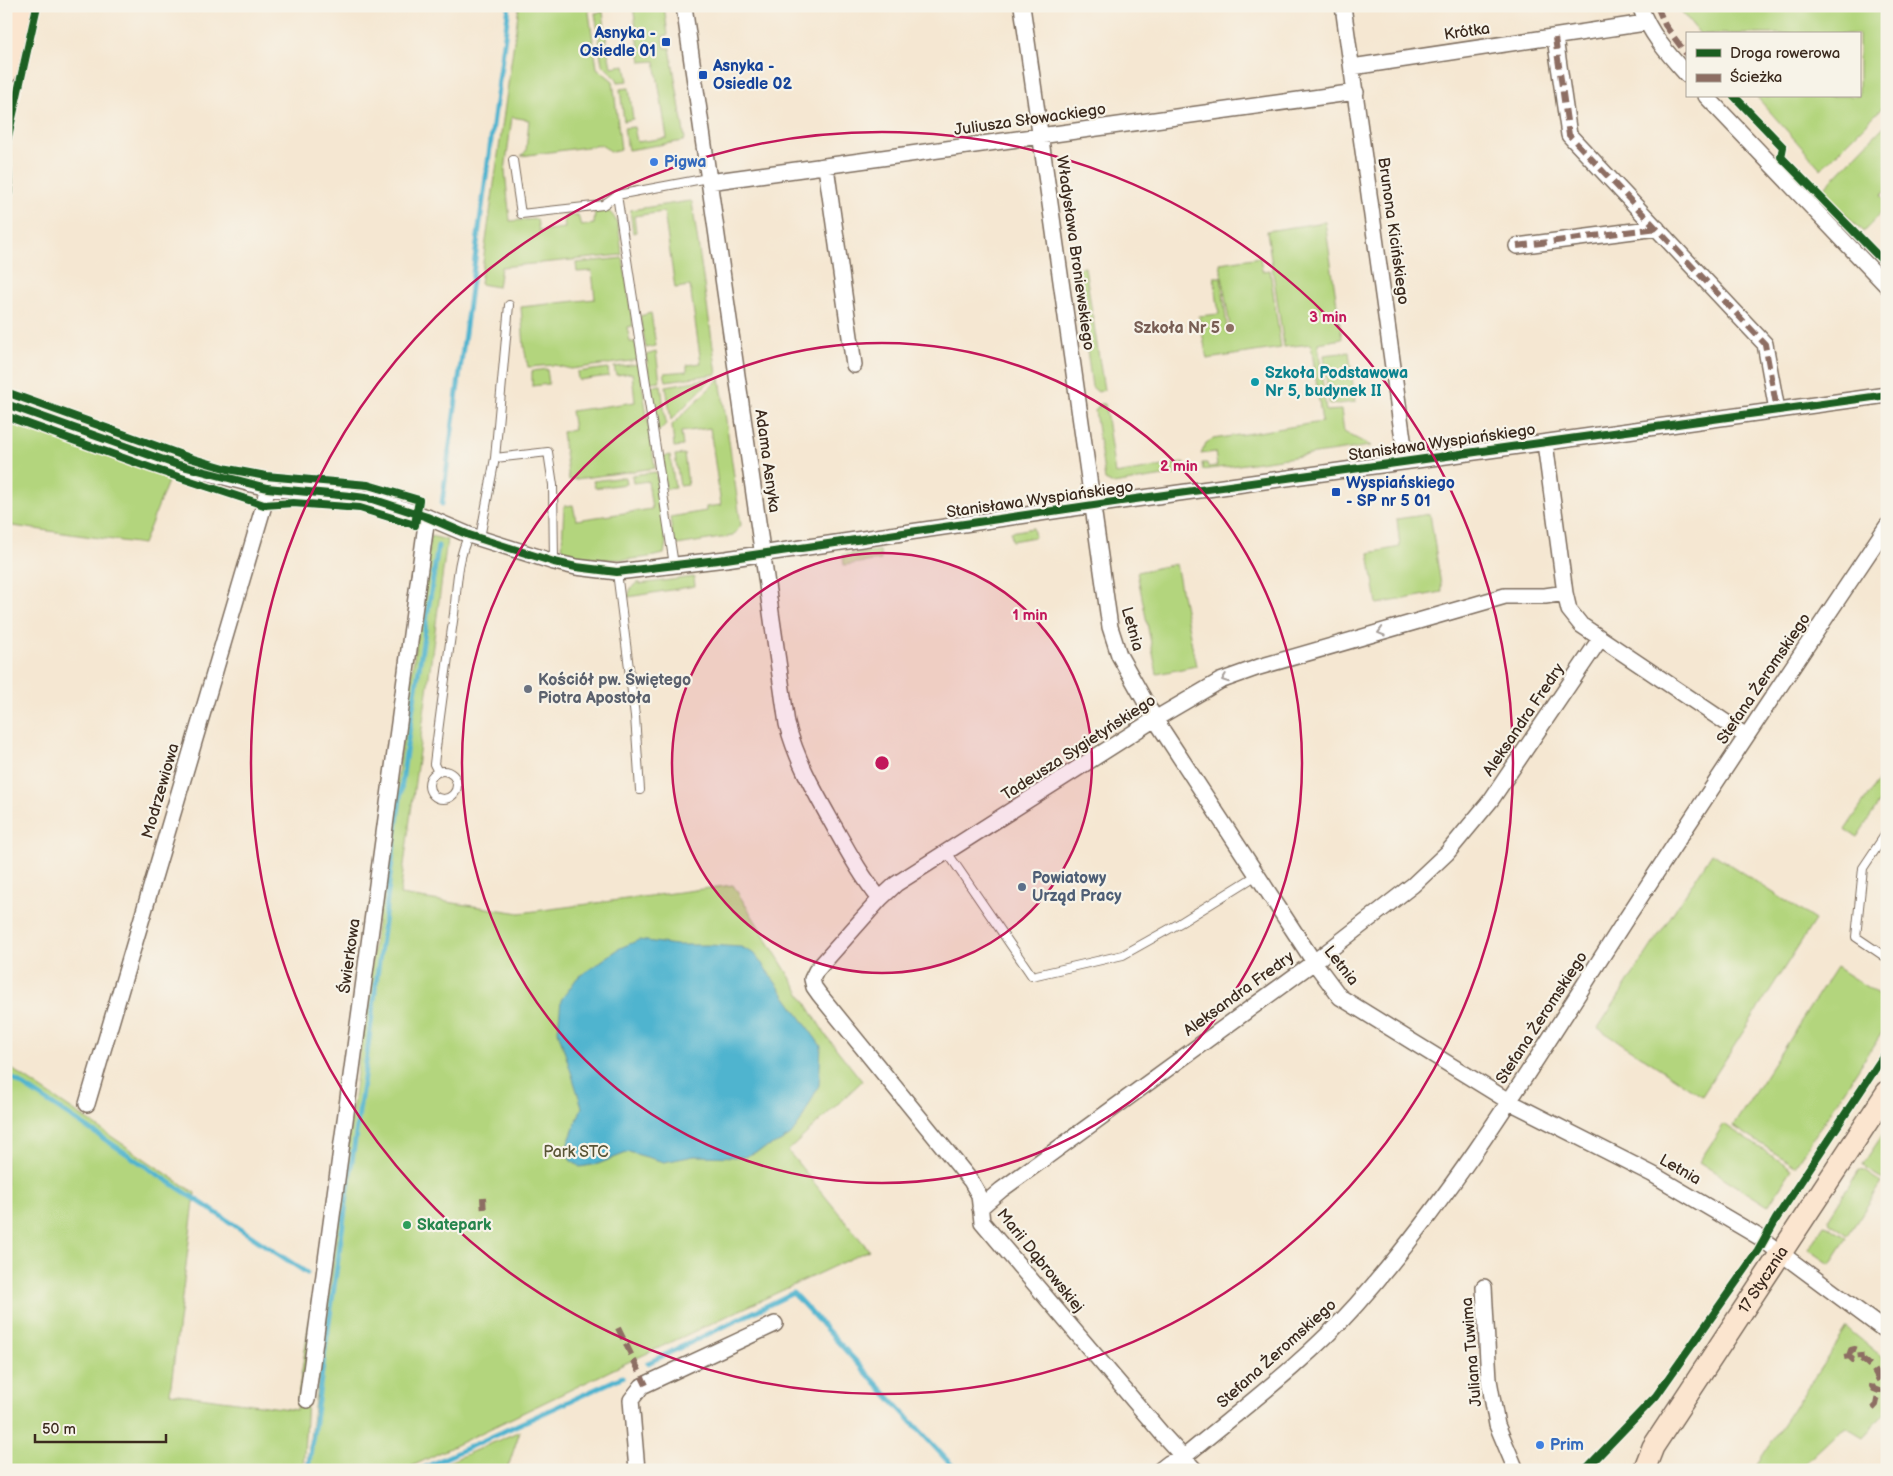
<svg xmlns="http://www.w3.org/2000/svg" width="1893" height="1476" viewBox="0 0 1893 1476" font-family="'Balsamiq Sans',sans-serif">
<style>
.green{fill:#b3d57d;stroke:#77804e}
.water{fill:#50b4cf;stroke:#466f76}
.lines{fill:none;stroke-linecap:round;stroke-linejoin:round}
.stream{stroke:#50b4cf;stroke-width:5}
.lane-casing{stroke:#7c6c5d;stroke-width:10}
.street-casing{stroke:#7c6c5d;stroke-width:18}
.secondary-casing{stroke:#7c6c5d;stroke-width:24}
.lane{stroke:#fff;stroke-width:8}
.street{stroke:#fff;stroke-width:15}
.secondary{stroke:#fbe5cf;stroke-width:21}
.quiet{stroke:#8d6e63;stroke-width:6;stroke-dasharray:12 6;stroke-linecap:butt}
.cycleway-casing{stroke:#f7f3e8;stroke-width:11}
.cycleway{stroke:#1b5e20;stroke-width:8}
.oneway{stroke:#a79f9a}
.ring{fill:none;stroke:#c2185b;stroke-width:2.5}
.transit-dot{fill:#1a4fb4;stroke:#f7f3e8;stroke-width:2}
.shop-dot{fill:#3f7fe0;stroke:#f7f3e8;stroke-width:2}
.education-dot{fill:#8d6e63;stroke:#f7f3e8;stroke-width:2}
.culture-dot{fill:#0f9aa8;stroke:#f7f3e8;stroke-width:2}
.worship-dot{fill:#6b7280;stroke:#f7f3e8;stroke-width:2}
.service-dot{fill:#5c6f8a;stroke:#f7f3e8;stroke-width:2}
.leisure-dot{fill:#2e9e5b;stroke:#f7f3e8;stroke-width:2}
.labels{text-anchor:middle;dominant-baseline:central;stroke-width:4.5;stroke-linejoin:round;paint-order:stroke}
.street-label{font-size:16px;fill:#3b2a1e;stroke:#f7f3e8}
.transit-label{font-size:16px;font-weight:bold;fill:#164399;stroke:#f7f3e8;text-anchor:start}
.shop-label{font-size:16px;font-weight:bold;fill:#366cbe;stroke:#f7f3e8;text-anchor:start}
.education-label{font-size:16px;font-weight:bold;fill:#785e54;stroke:#f7f3e8;text-anchor:end}
.culture-label{font-size:16px;font-weight:bold;fill:#0d838f;stroke:#f7f3e8;text-anchor:start}
.worship-label{font-size:16px;font-weight:bold;fill:#5b616d;stroke:#f7f3e8;text-anchor:start}
.service-label{font-size:16px;font-weight:bold;fill:#4e5e75;stroke:#f7f3e8;text-anchor:start}
.park-label{font-size:16px;fill:#595536;stroke:#f7f3e8}
.leisure-label{font-size:16px;font-weight:bold;fill:#27864d;stroke:#f7f3e8;text-anchor:start}
.centre{fill:#c2185b;stroke:#f7f3e8;stroke-width:2.5}
.ring-label{font-size:15px;text-anchor:middle;font-weight:bold;fill:#c2185b;stroke:#f7f3e8;stroke-width:4.5;stroke-linejoin:round;paint-order:stroke}
</style>
<rect width="100%" height="100%" fill="#f7f3e8"/>
<filter id="ink" filterUnits="userSpaceOnUse"><feTurbulence type="fractalNoise" baseFrequency=".02" numOctaves="2"/><feDisplacementMap in="SourceGraphic" scale="10" xChannelSelector="R" yChannelSelector="G"/><feConvolveMatrix kernelMatrix="1 2 1 2 8 2 1 2 1" color-interpolation-filters="sRGB"/></filter>
<filter id="wash" filterUnits="userSpaceOnUse"><feTurbulence type="fractalNoise" baseFrequency=".0096" numOctaves="4" result="noise"/><feDisplacementMap in="SourceGraphic" scale="20" xChannelSelector="R" yChannelSelector="G"/><feGaussianBlur stdDeviation="1.12" result="paint"/><feColorMatrix in="noise" values="0 0 0 0 0 0 0 0 0 0 0 0 0 0 0 0 0 1.4 0 .05"/><feComposite in="paint" operator="in"/></filter>
<g filter="url(#wash)">
<rect width="100%" height="100%" fill="#f5e7d2"/>
<path class="green" d="M519 6H588L597 68 613 81 621 150 612 152 601 145 521 156 526 151 529 120 512 117 505 171 510 221 537 219 539 231 565 228 564 219 566 215H578L581 226 594 224 595 212C620 202 620 239 622 255L501 267 498 287 480 284Z
M633 6H664L668 35 663 36 665 48H670L685 139 683 141 628 150 624 128 634 127 637 142 667 138 655 61 641 62Z
M1677 6H1784L1786 9 1788 6H1874L1887 21V103L1821 169 1756 96H1859V34H1700Z
M603 12 607 44 600 45 595 13Z
M608 51 611 67 625 65 628 81 618 82 617 79 602 64 600 52Z
M629 88 633 119 624 121 620 89Z
M1887 123V194L1884 192 1881 195 1887 201V207L1863 232 1822 190Z
M690 201 692 202 717 374 666 381 664 373 687 371V365L701 363 690 286 675 288 664 212 634 216 636 232 633 233 630 210Z
M1325 222 1342 339 1318 343 1326 411 1341 410 1344 432 1371 446 1203 470 1202 463H1207L1208 467 1217 466 1215 452 1201 454 1206 443 1213 439 1322 422 1311 344 1284 347 1267 231Z
M1260 257 1262 271 1270 270 1281 348 1207 359 1199 316 1219 314 1214 277H1221L1228 335 1231 334 1220 263Z
M623 258 633 326 627 327 630 342H635L638 360 571 369 554 365 528 367 524 347 521 307 595 299 592 271 577 272 576 263Z
M1085 267 1104 390 1098 392 1092 387 1076 268Z
M651 313 656 346 646 348 640 316Z
M656 352 660 381 650 382 646 355Z
M1349 352 1355 402 1329 405 1324 355Z
M639 364 655 468 569 480 562 432 574 430 571 411 635 402 632 373 616 375 614 367Z
M608 368 609 376 578 380 577 372Z
M547 369 549 384 532 386V371Z
M713 378 671 420 666 386Z
M720 378 741 525 733 536 677 545 673 540 670 517 706 511V507L721 505 710 428 681 432 683 446 674 447 672 425Z
M661 385 666 424 658 432 651 386Z
M6 404 175 464 143 544 6 525Z
M1100 404H1105L1115 474 1182 463 1185 464 1189 472 1113 484 1105 480 1095 411Z
M684 454 688 485 680 486 675 455Z
M670 455 675 488 666 489 661 457Z
M656 472 666 541 664 554C630 562 599 561 565 553L562 545 564 506 573 505 576 520 652 509 648 481 633 483 632 475Z
M625 477 626 484 595 488 593 481Z
M1430 514 1442 592 1377 604 1369 553 1400 547 1397 519Z
M1033 528 1035 537 1012 541 1011 532Z
M431 536 447 540 400 895 520 913 733 885 827 1037 862 1081 788 1151 869 1250 622 1365 404 1470H306L370 973Z
M880 551 881 560 844 565 843 555Z
M1176 564 1196 666 1157 674 1137 572Z
M694 577 695 586 628 597 631 588 638 582 639 584Z
M1887 767V791L1857 837 1845 830Z
M1712 853 1815 920 1702 1096 1598 1028Z
M1836 967 1887 1000V1025L1795 1166 1733 1126Z
M6 1065 195 1193 170 1393 296 1410 313 1296 303 1470H6Z
M1724 1124 1792 1169 1768 1206 1699 1162Z
M1887 1128V1176L1884 1180 1866 1169 1863 1164Z
M1859 1170 1864 1171 1882 1183 1848 1235 1830 1223 1828 1219Z
M1824 1225 1828 1226 1847 1238 1830 1264 1808 1249Z
M1847 1328 1887 1361V1411L1863 1437 1846 1427 1837 1433 1798 1470H1753Z
M520 1431 507 1470H430Z"/>
<path class="water" d="M639 940 675 945H709L741 947 755 954 821 1046 819 1085 801 1121 791 1135 780 1142 744 1157 694 1156 664 1162 629 1152 598 1164 580 1167 570 1160 567 1146 582 1107 558 1031 561 1000 577 978 620 948Z"/>
<g class="lines">
<path class="stream" d="M442 504 509 6
M6 1074 307 1273
M648 1363 793 1293 956 1470
M308 1470 365 1070 406 752 438 546
M419 1470 622 1377"/>
</g>
</g>
<g filter="url(#ink)">
<g class="lines">
<defs>
<path id="lane" d="M513 160 521 214 603 205 617 195
M495 458 509 305
M480 538 495 458 548 452 553 485 554 562
M674 565 617 195 708 178
M617 572 635 716 640 790
M429 785a14 14 0 1 1 28 0a14 14 0 1 1-28 0Z
M438 772 434 764C440 714 447 664 454 614 457 588 457 558 469 535
M1887 832 1863 868 1856 937 1887 958
M947 852 1032 976 1123 955 1180 923 1257 875"/>
<path id="street" d="M684 6 787 724C797 762 816 794 835 828 849 853 862 877 880 899
M1022 6 1110 627 1119 655 1155 719 1314 962 1340 997 1510 1102 1652 1174 1759 1237 1887 1332
M1343 6 1406 461
M1640 6C1649 33 1668 54 1687 75
M1555 38 1569 135 1765 344 1777 410
M1352 67 1645 23
M1706 96 1887 286
M826 167 854 365
M709 182 1356 92
M1517 246 1657 228
M6 404 175 464 267 488 350 496 372 499 427 517 469 535 554 562 576 567 617 572 726 559 1121 501 1887 395
M1545 443 1565 593 1569 610 1581 625 1746 736
M87 1104 264 505 267 488
M980 1208 1001 1190 1314 962 1413 885 1447 853 1491 800 1600 639
M1484 1287 1489 1380 1497 1425 1516 1470
M307 1400 427 517
M637 1470 631 1400 642 1386 775 1324
M1160 1470 1169 1463 1184 1457C1243 1408 1305 1362 1356 1305 1461 1187 1541 1051 1626 919 1712 787 1799 657 1887 526
M1195 1470 1163 1435 982 1222 979 1195 971 1181 819 994 814 987 812 979 816 971 880 899 896 884 1155 719 1220 681 1259 667 1505 596H1545L1565 593"/>
<g id="secondary">
<path d="M6 73 21 6"/>
<path id="s1" d="M1644 1470 1653 1447 1887 1092"/>
</g>
</defs>
<use href="#lane" class="lane-casing"/>
<use href="#street" class="street-casing"/>
<use href="#secondary" class="secondary-casing"/>
<use href="#lane" class="lane"/>
<use href="#street" class="street"/>
<use href="#secondary" class="secondary"/>
<path class="quiet" d="M1657 6 1665 25 1687 55
M1881 6 1887 12
M1555 38 1569 135 1765 344 1777 410
M1517 246 1657 228
M483 1197 484 1214
M618 1328 646 1385
M1849 1356 1851 1350 1855 1349 1860 1351 1861 1359
M1844 1357 1849 1356 1853 1360 1861 1359C1869 1364 1874 1369 1878 1378L1873 1381 1872 1386 1874 1389 1879 1391 1876 1405 1870 1411"/>
<defs>
<path id="cycleway" d="M1734 96 1783 147 1781 157 1887 265
M6 203 9 192 7 141 37 6
M6 392 190 458 228 469 266 476 368 485 419 500 415 525 360 508 293 503 264 505 151 468 6 416
M6 404 175 464 267 488 350 496 372 499 427 517 469 535 554 562 576 567 617 572 726 559 1121 501 1887 395
M1585 1470 1656 1396 1758 1251 1776 1219 1887 1051"/>
</defs>
<use href="#cycleway" class="cycleway-casing"/>
<use href="#cycleway" class="cycleway"/>
</g>
<defs><path id="oneway-chevron" d="M-2-3.5L2.5 0L-2 3.5" fill="none" stroke-width="1.6" stroke-linecap="round" stroke-linejoin="round" transform="scale(1.25)"/></defs>
<g class="oneway">
<use href="#oneway-chevron" transform="translate(1381 632) rotate(164)"/>
<use href="#oneway-chevron" transform="translate(1225 679) rotate(159)"/>
</g>
</g>
<circle cx="882" cy="763" r="210" fill="#c2185b" fill-opacity=".12"/>
<g class="ring">
<circle cx="882" cy="763" r="210"/>
<circle cx="882" cy="763" r="420"/>
<circle cx="882" cy="763" r="631"/>
</g>
<g class="transit-dot">
<rect x="661" y="37" width="10" height="10" rx="2.5"/>
<rect x="698" y="70" width="10" height="10" rx="2.5"/>
<rect x="1331" y="487" width="10" height="10" rx="2.5"/>
</g>
<g class="shop-dot">
<circle cx="654" cy="162" r="5"/>
<circle cx="1540" cy="1445" r="5"/>
</g>
<circle class="education-dot" cx="1230" cy="328" r="5"/>
<circle class="culture-dot" cx="1255" cy="382" r="5"/>
<circle class="worship-dot" cx="528" cy="689" r="5"/>
<circle class="service-dot" cx="1022" cy="887" r="5"/>
<circle class="leisure-dot" cx="407" cy="1225" r="5"/>
<g class="labels">
<g class="street-label">
<text transform="translate(1467 32) rotate(-8)">Krótka</text>
<text transform="translate(1030 120) rotate(-8)">Juliusza Słowackiego</text>
<text transform="translate(1393 231) rotate(82)">Brunona Kicińskiego</text>
<text transform="translate(1075 253) rotate(82)">Władysława Broniewskiego</text>
<text transform="translate(1442 443) rotate(-8)">Stanisława Wyspiańskiego</text>
<text transform="translate(767 461) rotate(82)">Adama Asnyka</text>
<text transform="translate(1040 500) rotate(-8)">Stanisława Wyspiańskiego</text>
<text transform="translate(1132 629) rotate(74)">Letnia</text>
<text transform="translate(1764 679) rotate(-56)">Stefana Żeromskiego</text>
<text transform="translate(1524 720) rotate(-56)">Aleksandra Fredry</text>
<text transform="translate(1079 748) rotate(-33)">Tadeusza Sygietyńskiego</text>
<text transform="translate(161 791) rotate(-74)">Modrzewiowa</text>
<text transform="translate(350 956) rotate(-82)">Świerkowa</text>
<text transform="translate(1341 966) rotate(52)">Letnia</text>
<text transform="translate(1239 994) rotate(-36)">Aleksandra Fredry</text>
<text transform="translate(1542 1018) rotate(-57)">Stefana Żeromskiego</text>
<text transform="translate(1680 1170) rotate(30)">Letnia</text>
<text transform="translate(1040 1261) rotate(51)">Marii Dąbrowskiej</text>
<text stroke="none"><textPath href="#s1" startOffset="225">17 Stycznia</textPath></text>
<text transform="translate(1472 1352) rotate(-95)">Juliana Tuwima</text>
<text transform="translate(1277 1354) rotate(-42)">Stefana Żeromskiego</text>
</g>
<g class="transit-label">
<text x="656" y="33" text-anchor="end">Asnyka -<tspan x="656" dy="18">Osiedle 01</tspan></text>
<text x="713" y="66">Asnyka -<tspan x="713" dy="18">Osiedle 02</tspan></text>
<text x="1346" y="483">Wyspiańskiego<tspan x="1346" dy="18">- SP nr 5 01</tspan></text>
</g>
<g class="shop-label">
<text x="664" y="162">Pigwa</text>
<text x="1550" y="1445">Prim</text>
</g>
<g class="education-label">
<text x="1220" y="328">Szkoła Nr 5</text>
</g>
<g class="culture-label">
<text x="1265" y="373">Szkoła Podstawowa<tspan x="1265" dy="18">Nr 5, budynek II</tspan></text>
</g>
<g class="worship-label">
<text x="538" y="680">Kościół pw. Świętego<tspan x="538" dy="18">Piotra Apostoła</tspan></text>
</g>
<g class="service-label">
<text x="1032" y="878">Powiatowy<tspan x="1032" dy="18">Urząd Pracy</tspan></text>
</g>
<g class="park-label">
<text x="576" y="1152">Park STC</text>
</g>
<g class="leisure-label">
<text x="417" y="1225">Skatepark</text>
</g>
</g>
<circle cx="882" cy="763" r="8" class="centre"/>
<g class="ring-label">
<text x="1328" y="322">3 min</text>
<text x="1179" y="471">2 min</text>
<text x="1030" y="620">1 min</text>
</g>
<rect width="1893" height="1476" fill="none" stroke="#f7f3e8" stroke-width="25"/>
<rect x="1686" y="32" width="175" height="65" fill="#f7f3e8" stroke="#aca397"/>
<rect x="1696" y="49" width="25" height="8" fill="#1b5e20" stroke="#aca397"/>
<text x="1730" y="58" font-size="15" fill="#3b2a1e">Droga rowerowa</text>
<rect x="1696" y="74" width="25" height="8" fill="#8d6e63" stroke="#aca397"/>
<text x="1730" y="82" font-size="15" fill="#3b2a1e">Ścieżka</text>
<path d="M35 1434v8h131v-8" fill="none" stroke="#3b2a1e" stroke-width="2.5"/>
<text x="42" y="1434" font-size="15" fill="#3b2a1e" stroke="#f7f3e8" stroke-width="4" paint-order="stroke">50 m</text>
</svg>
